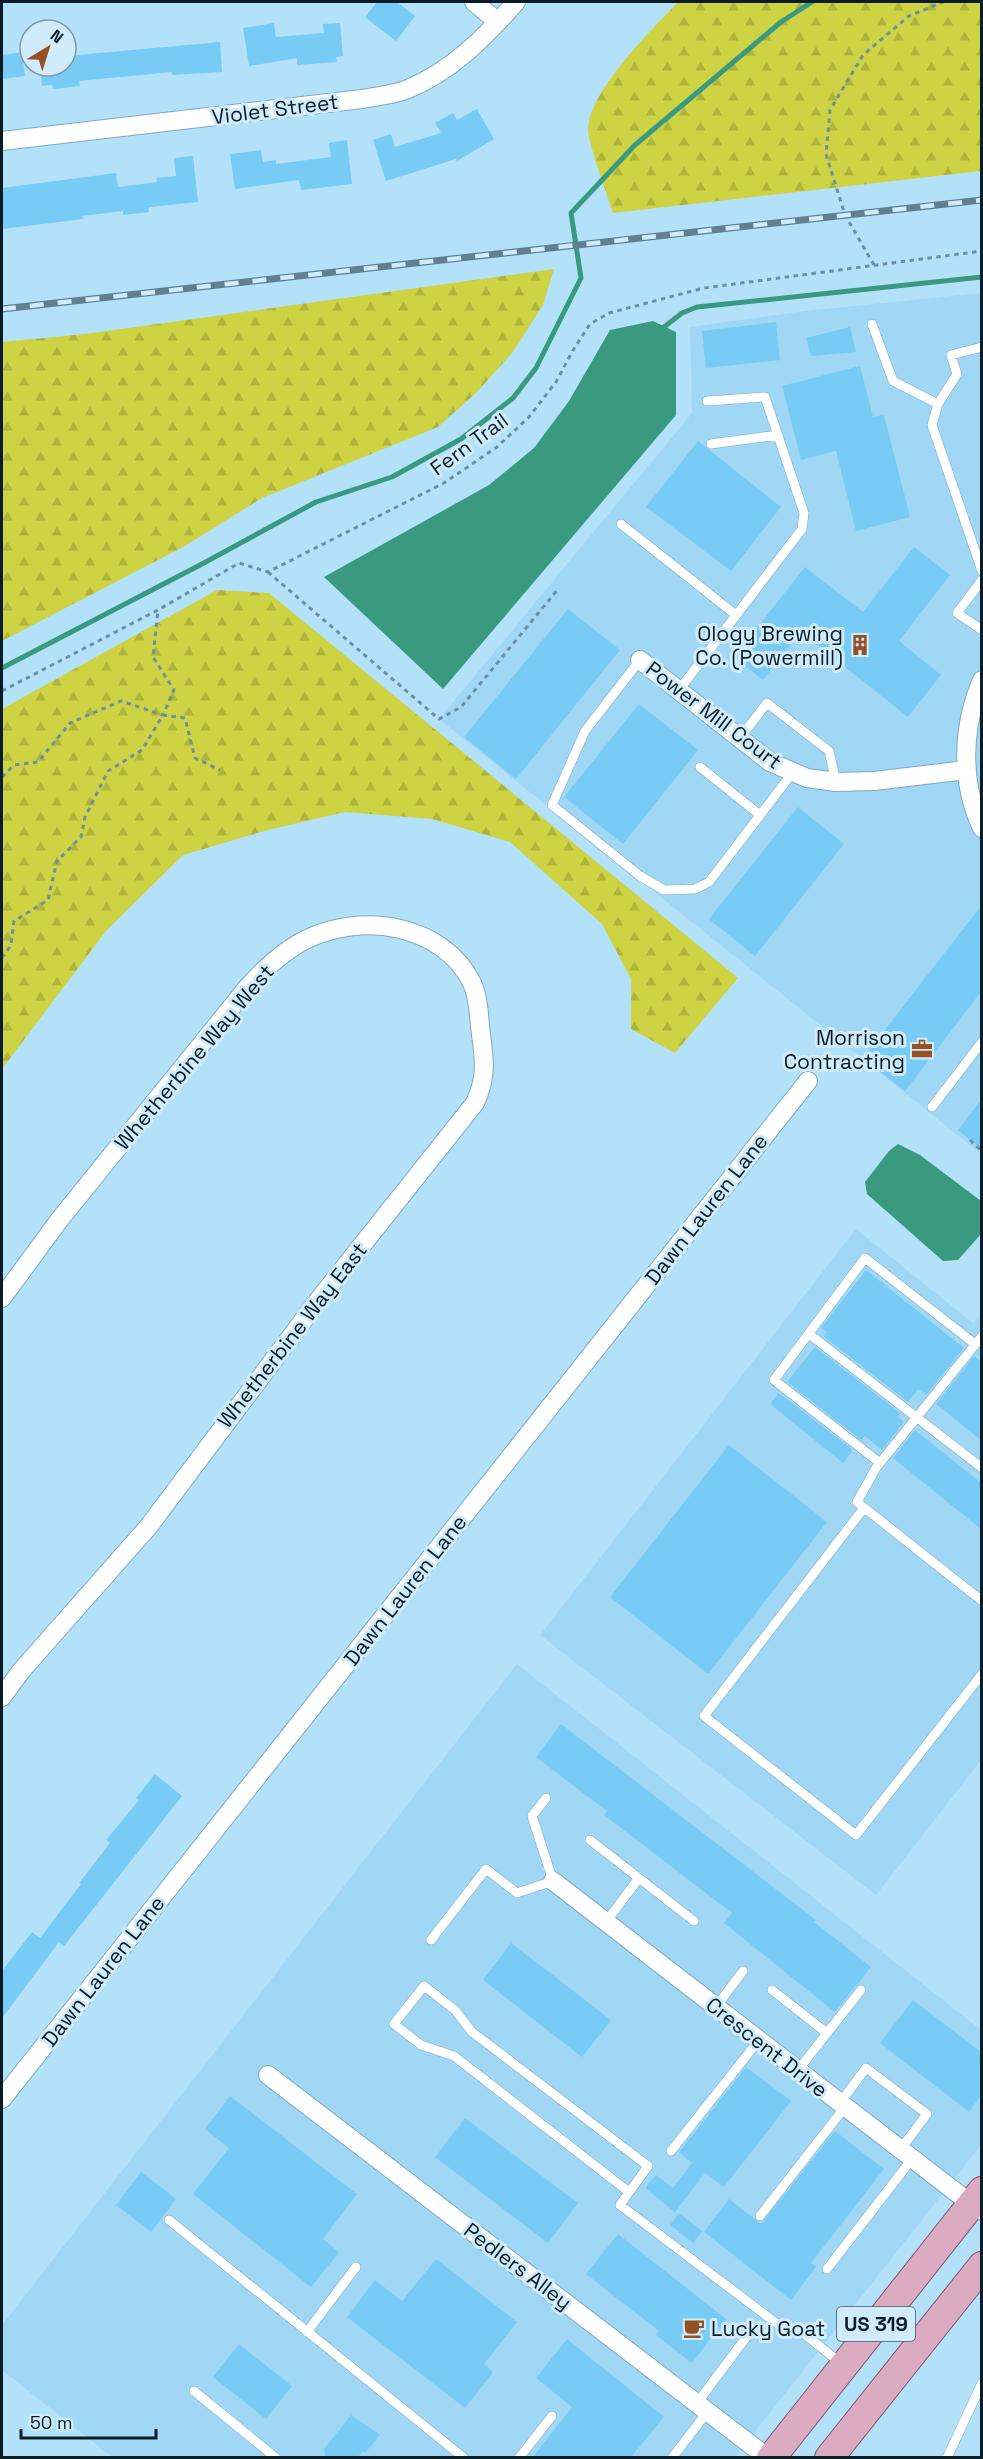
<svg xmlns="http://www.w3.org/2000/svg" width="983" height="2459" viewBox="0 0 983 2459" font-family="'Space Grotesk',sans-serif">
<style>
.built{fill:#a0d7f4}
.forest{fill:url(#forest-firs)}
.water{fill:#399a7f}
.lines{fill:none;stroke-linecap:round;stroke-linejoin:round}
.stream{stroke:#399a7f;stroke-width:5}
.building{fill:#78cbf4}
.lane-casing{stroke:#7daac2;stroke-width:10}
.street-casing{stroke:#7daac2;stroke-width:20}
.primary-casing{stroke:#825570;stroke-width:30}
.path{stroke:#6e90a3;stroke-width:3;stroke-dasharray:4.5 4.5;stroke-linecap:butt}
.lane{stroke:#fff;stroke-width:9}
.street{stroke:#fff;stroke-width:18}
.primary{stroke:#dbabc1;stroke-width:28}
.rail-casing{stroke:#608092;stroke-width:7}
.rail{stroke:#d0ecfb;stroke-width:4.5;stroke-dasharray:14;stroke-linecap:butt}
.labels{text-anchor:middle;dominant-baseline:central;stroke-width:6;stroke-linejoin:round;paint-order:stroke}
.shield{fill:#d0ecfb;stroke:#455a65;stroke-width:1.5}
.shield-label{font-size:20px;font-weight:bold;fill:#0a1c25}
.street-label{font-size:21px;fill:#0a1c25;stroke:#d0ecfb}
.poi-label{font-size:21px;fill:#0a1c25;stroke:#d0ecfb;text-anchor:end}
</style>
<defs>
<pattern id="forest-firs" width="22" height="20" patternUnits="userSpaceOnUse" patternTransform="scale(1.5)"><rect width="22" height="20" fill="#cdd343"/><path d="M5 1l3.5 6h-7zM16 11l3.5 6h-7z" fill="#afb53b"/></pattern>
</defs>
<rect width="100%" height="100%" fill="#b3e1fa"/>
<path class="built" d="M981 293V1154L439 719 692 413 690 327 805 311Z
M856 1229 973 1323 981 1313V1760L876 1895 540 1635Z
M517 1664 981 2030V2145L735 2457H112L2 2370V2325Z"/>
<path class="forest" d="M678 2H981V171L613 213C608 196 587 142 588 128 590 91 652 29 678 2Z
M554 269 543 305 513 352 476 393 438 427 262 498 185 546 2 641V342L85 334Z
M217 590 269 593 738 978 675 1053 631 1029V979L602 924 510 842 432 819 345 812 268 830 183 855 106 931 2 1069V709Z"/>
<path class="water" d="M653 321 676 332V415L443 689 324 577 489 485 534 448 569 401 610 330Z
M898 1144 920 1155 981 1201V1234L958 1260 943 1261 867 1194 865 1182 889 1151Z"/>
<g class="lines">
<path class="stream" d="M659 331 682 313 697 307 982 277
M2 668 202 564 316 502 392 477 461 439 513 398 536 368 581 278 571 213 635 145 781 22 812 2"/>
</g>
<path class="building" d="M377 2H397L415 16 396 41 365 17Z
M274 23 276 37 324 33 323 24 340 23 343 56 336 57 337 62 297 65V58L249 66 243 28Z
M220 42 222 72 172 75V72L79 81 80 86 53 89 52 85 42 86 40 66H66V56Z
M22 52 25 76 2 79V55Z
M477 109 494 139 457 161 456 159 386 181 373 140 391 134 395 147 441 133 435 123 453 113 457 120Z
M347 140 352 184 301 190 299 180 235 189 230 154 261 150 263 162 276 160V164L331 157 329 143Z
M193 156 198 202 149 207V212L123 215V211L82 216 83 219 2 229V188L116 173 118 187 157 182 156 178 176 176 174 158Z
M776 322 780 360 706 368 702 331Z
M850 327 856 352 811 356 806 338Z
M860 366 873 417 884 415 910 517 856 531 836 451 801 460 782 386Z
M698 441 781 507 731 571 646 507Z
M914 547 950 575 899 641 941 675 908 717 801 632 763 680 734 657 805 567 863 612Z
M568 609 620 650 516 779 464 737Z
M639 704 698 750 623 844 564 797Z
M798 807 844 844 755 956 709 919Z
M981 906V992L905 1091 863 1058Z
M981 1100V1149L958 1130Z
M866 1270 964 1348 926 1395 918 1389 908 1402 823 1336 827 1332 821 1328Z
M815 1347 900 1413 898 1417 904 1422 882 1450 865 1436 861 1440 787 1382Z
M974 1356 981 1362V1440L936 1404Z
M779 1393 853 1450 843 1463 770 1404Z
M915 1430 981 1483V1529L893 1458Z
M729 1445 827 1522 708 1674 610 1597Z
M561 1724 816 1920 814 1922 871 1967 835 2012 724 1923 732 1913 604 1815 607 1811 536 1757Z
M155 1774 182 1796 64 1946 59 1942 2 2018V1971L32 1932 40 1938 81 1884 79 1883 110 1843 106 1840 139 1800 136 1798Z
M511 1943 611 2020 582 2057 483 1980Z
M913 2000 981 2052V2095L969 2112 880 2043Z
M746 2067 791 2101 724 2187 705 2173 675 2212 645 2188 656 2175 673 2188 692 2163 679 2152Z
M230 2096 357 2194 323 2239 339 2252 311 2287 193 2194 229 2148 205 2129Z
M465 2118 578 2203 548 2243 435 2157Z
M835 2131 884 2169 811 2263 816 2267 791 2300 704 2232 729 2199 761 2224Z
M141 2172 176 2199 151 2232 116 2205Z
M679 2213 702 2231 693 2243 670 2225Z
M618 2234 726 2319 692 2363 656 2335 659 2331 586 2274Z
M436 2259 517 2322 484 2364 493 2372 465 2408 347 2317 375 2280 402 2301Z
M567 2339 664 2417 631 2457H533L572 2407 536 2378Z
M239 2344 292 2386 266 2419 213 2377Z
M351 2415 380 2435 365 2453 363 2451 358 2457H325L324 2449Z"/>
<g class="lines">
<defs>
<path id="lane" d="M872 324 893 381 938 404
M982 347 951 355 957 374 938 404 932 425 982 571
M711 444 778 435
M621 524 736 615
M982 580 957 613 982 630
M640 660 585 731 552 805 640 876 664 890 695 889 709 882 793 772
M679 690 802 529 804 513 765 397 707 401
M740 738 767 703 829 751 836 782
M700 767 760 815
M932 1107 982 1042
M809 1334 982 1468
M982 1336 876 1468 857 1502 982 1601
M880 1463 774 1380 865 1258 975 1344
M864 1508 704 1716 856 1835 982 1674
M590 1840 694 1921
M606 1922 639 1878
M431 1940 486 1869 517 1893 553 1881 532 1816 546 1798
M772 1990 827 2033
M716 2007 743 1971
M798 2070 861 1990
M840 2103 866 2068 927 2114 900 2150
M671 2151 759 2040
M629 2192 454 2056 421 2045 394 2024 424 1986 455 2010 472 2032 648 2166 620 2205 776 2323 803 2333 842 2364
M760 2216 845 2107
M169 2220 464 2458
M827 2269 912 2159
M307 2332 356 2267
M194 2391 276 2458
M697 2403 748 2335
M519 2458 552 2416
M672 2458 708 2411
M947 2458 982 2383"/>
<path id="street" d="M474 2 498 22
M2 141 362 99C376 96 394 95 408 89 452 71 485 37 516 2
M640 660 770 762 807 778 836 782 874 781 966 770
M982 680C962 726 960 782 982 828
M2 1298 60 1219 247 988C265 968 283 951 307 939 362 912 443 924 472 983 478 996 479 1013 480 1027 484 1057 488 1075 475 1103L320 1298 149 1526 21 1671 2 1697
M553 1881 979 2210
M268 2075 768 2458
M2 2099 808 1081"/>
<path id="primary" d="M771 2458 982 2191
M829 2458 982 2266"/>
</defs>
<use href="#lane" class="lane-casing"/>
<use href="#street" class="street-casing"/>
<use href="#primary" class="primary-casing"/>
<path class="path" d="M874 265 845 215 826 154 830 110 863 55 909 16 943 2
M268 572 439 719 461 707 559 588
M2 691 158 610 239 563 268 572 444 483 497 447 529 417 556 382 572 352 590 324 609 313 704 288 982 251
M2 777 14 765 38 762 70 723 121 701 163 715 174 690 153 657 158 610
M2 958 11 945 14 921 48 900 57 861 81 837 85 817 108 771 142 750 163 715 185 718 195 758 220 770
M970 1140 982 1151"/>
<use href="#lane" class="lane"/>
<use href="#street" class="street"/>
<use href="#primary" class="primary"/>
<defs>
<path id="rail" d="M2 309 982 200"/>
</defs>
<use href="#rail" class="rail-casing"/>
<use href="#rail" class="rail"/>
</g>
<defs>
<symbol id="building-bare" viewBox="-9 -9 18 18"><path d="M-4-6H4V6H1V3H-1V6H-4ZM-2.5-4.3h1.7v1.8h-1.7ZM.8-4.3h1.7v1.8H.8ZM-2.5-1h1.7V.8h-1.7ZM.8-1h1.7V.8H.8Z" fill="#955123" stroke="#d0ecfb" stroke-width="2.5" paint-order="stroke"/></symbol>
<symbol id="office-bare" viewBox="-9 -9 18 18"><path d="M-6-3h4V-5.5h4V-3h4V5H-6ZM-1-4.5V-3h2v-1.5ZM-6 0V1H6V0Z" fill="#955123" stroke="#d0ecfb" stroke-width="2.5" paint-order="stroke"/></symbol>
<symbol id="cafe-bare" viewBox="-9 -9 18 18"><path d="M-5.5-4.5H6V0H3Q3 3.5 0 3.5H-2.5Q-5.5 3.5-5.5 0ZM3-3.2v2h1.7v-2ZM-6 4.5H4V6H-6Z" fill="#955123" stroke="#d0ecfb" stroke-width="2.5" paint-order="stroke"/></symbol>
</defs>
<g fill-rule="evenodd">
<use href="#building-bare" x="845" y="630" width="30" height="30"/>
<use href="#office-bare" x="907" y="1034" width="30" height="30"/>
<use href="#cafe-bare" x="679" y="2313" width="30" height="30"/>
</g>
<g class="labels">
<rect class="shield" x="837" y="2307" width="78" height="34" rx="4.5"/>
<g class="shield-label">
<text x="876" y="2324">US 319</text>
</g>
<g class="street-label">
<text transform="translate(275 109) rotate(-7)">Violet Street</text>
<text transform="translate(469 444) rotate(-36)">Fern Trail</text>
<text transform="translate(714 715) rotate(37)">Power Mill Court</text>
<text transform="translate(194 1057) rotate(-50)">Whetherbine Way West</text>
<text transform="translate(706 1209) rotate(-52)">Dawn Lauren Lane</text>
<text transform="translate(292 1335) rotate(-52)">Whetherbine Way East</text>
<text transform="translate(405 1590) rotate(-52)">Dawn Lauren Lane</text>
<text transform="translate(103 1971) rotate(-52)">Dawn Lauren Lane</text>
<text transform="translate(767 2047) rotate(38)">Crescent Drive</text>
<text transform="translate(518 2266) rotate(37)">Pedlers Alley</text>
</g>
<g class="poi-label">
<text x="843" y="633">Ology Brewing<tspan x="843" dy="24">Co. (Powermill)</tspan></text>
<text x="905" y="1037">Morrison<tspan x="905" dy="24">Contracting</tspan></text>
<text x="711" y="2328" text-anchor="start">Lucky Goat</text>
</g>
</g>
<rect width="983" height="2459" fill="none" stroke="#0a1c25" stroke-width="6"/>
<g transform="translate(48 48) rotate(38)"><circle r="28" fill="#d0ecfb" stroke="#8199a5" stroke-width="1.5"/>
<path d="M0-4.5L10 22L0 15L-10 22Z" fill="#955123"/>
<text y="-9" font-size="16" font-weight="bold" text-anchor="middle" fill="#0a1c25">N</text>
</g>
<path d="M21 2429v9h135v-9" fill="none" stroke="#0a1c25" stroke-width="3"/>
<text x="30" y="2429" font-size="18" fill="#0a1c25" stroke="#d0ecfb" stroke-width="4.5" paint-order="stroke">50 m</text>
</svg>
